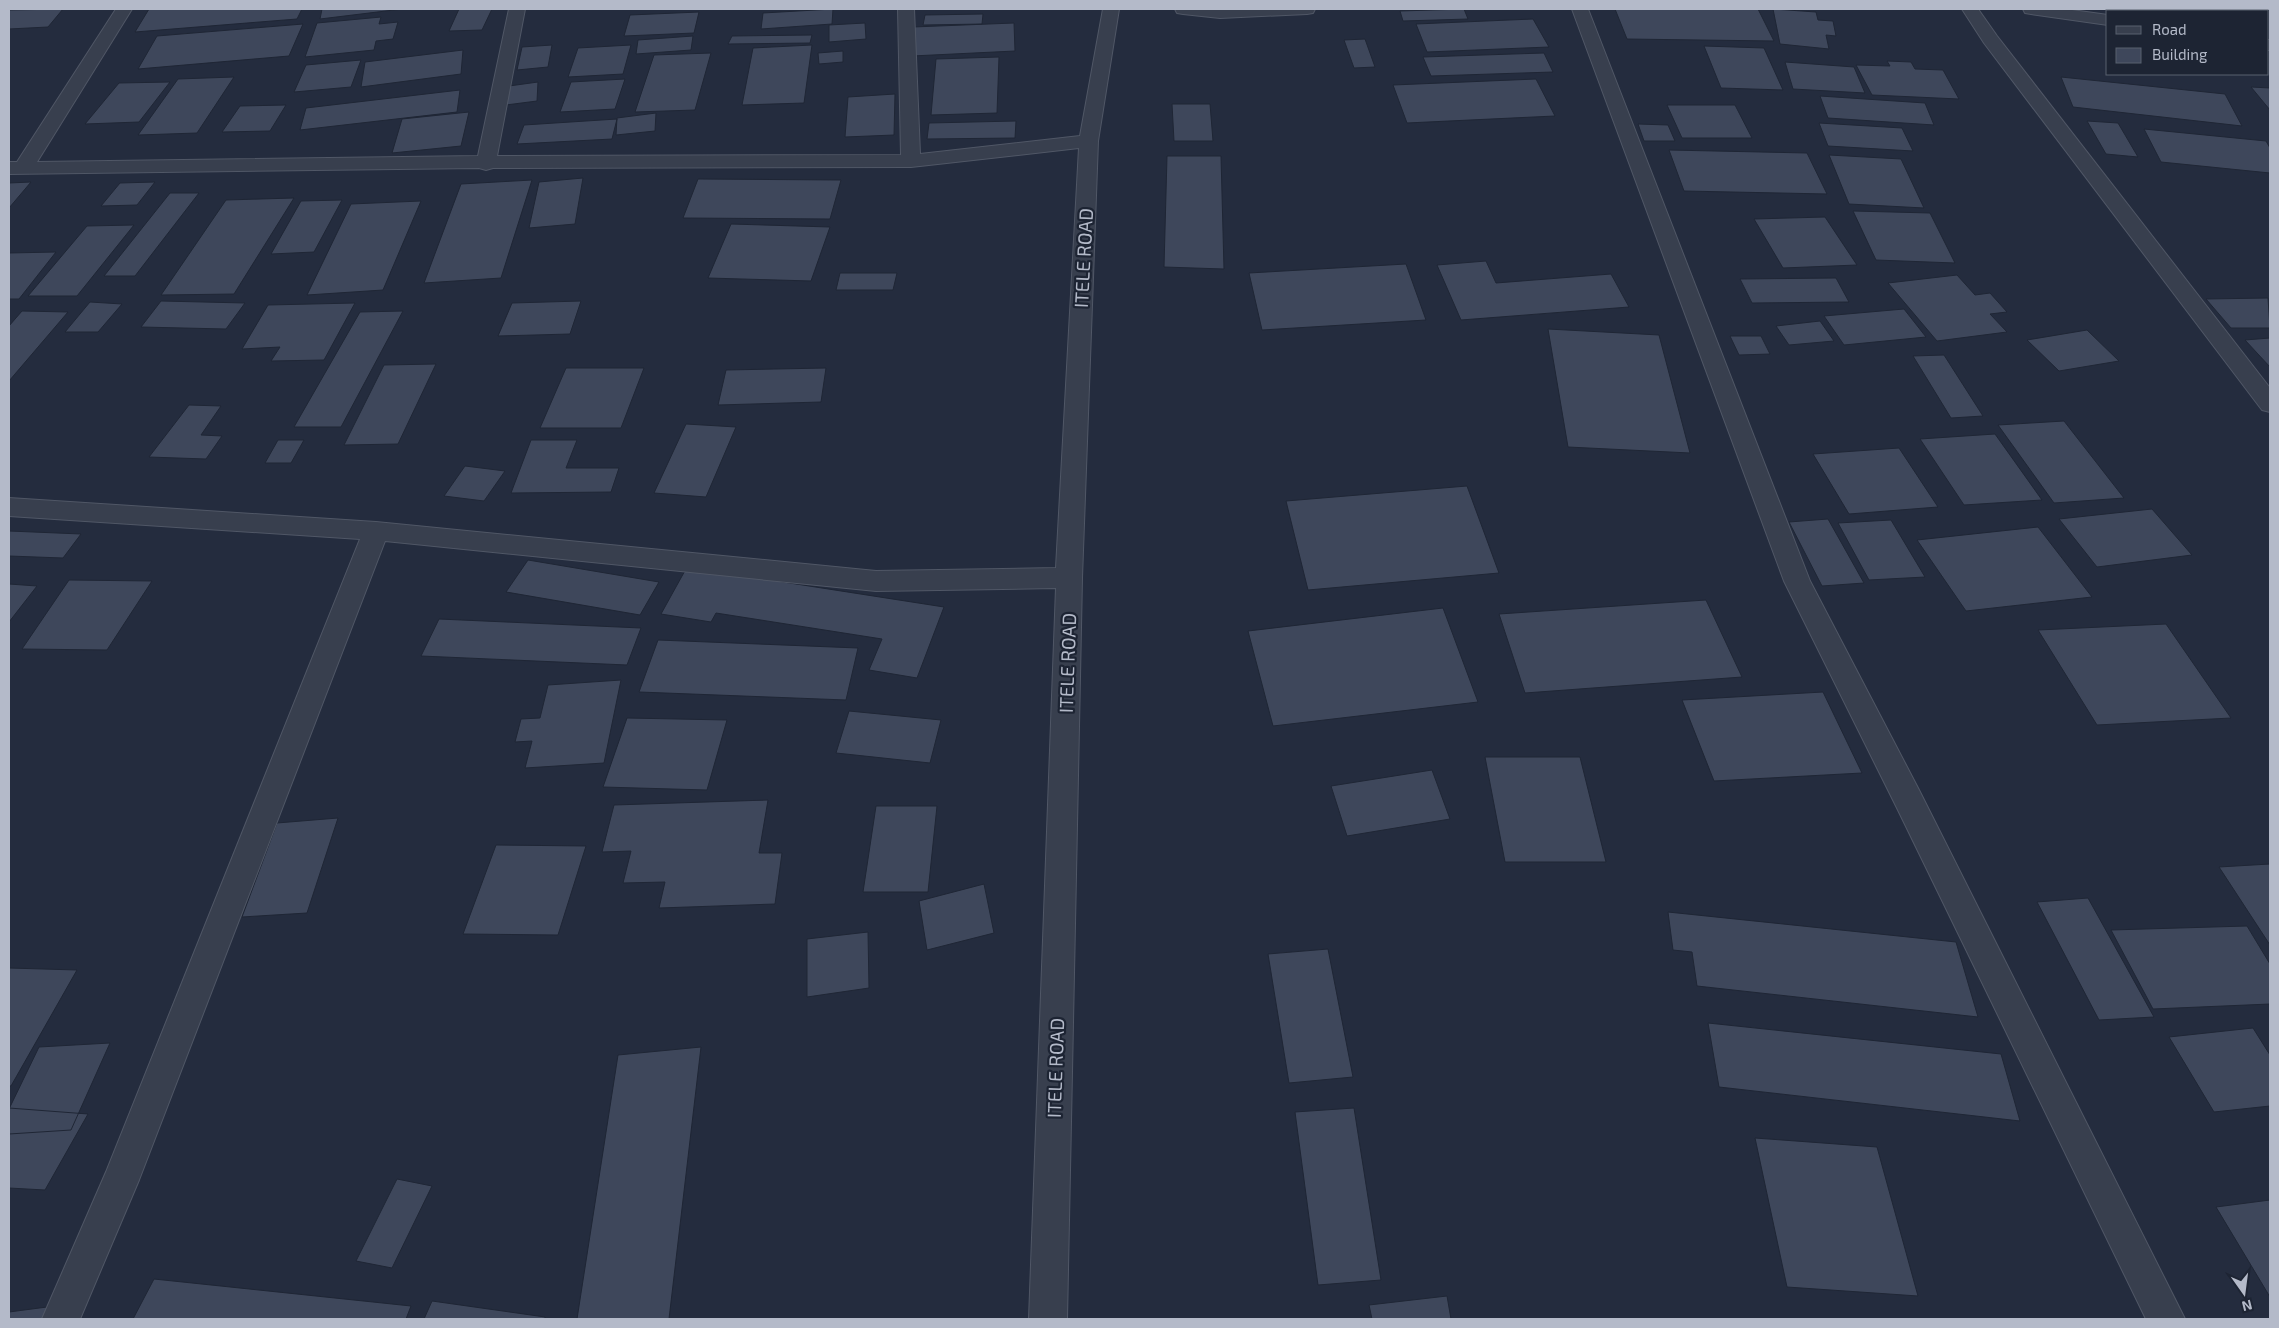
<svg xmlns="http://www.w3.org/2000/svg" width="2279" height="1328" viewBox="0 0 2279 1328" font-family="'Exo 2',sans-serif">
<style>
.building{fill:#3e475b;stroke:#1f2635}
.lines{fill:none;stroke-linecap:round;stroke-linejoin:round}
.street-casing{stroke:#505766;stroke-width:2}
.street{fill:#383f4e;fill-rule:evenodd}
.labels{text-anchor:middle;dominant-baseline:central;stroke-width:4.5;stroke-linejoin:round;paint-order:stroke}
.street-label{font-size:19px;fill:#b4bac9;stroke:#1d2433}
</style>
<rect width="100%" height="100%" fill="#242c3e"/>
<path class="building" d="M63 9 48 27 9 29V10Z
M149 9H302L297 19 135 32Z
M322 9H402L320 19Z
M459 9H492L482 30 449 31Z
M833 9 832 24 761 29 763 13Z
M1464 9 1468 19 1403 21 1400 11Z
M1615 9H1758L1774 41 1627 39Z
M1773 9 1816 12 1818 20 1833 21 1836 36 1826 35 1829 49 1780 44Z
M699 12 694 33 624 36 630 15Z
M983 14 982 24 923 25 925 15Z
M381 17 379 24 398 22 393 39 376 41 374 50 305 57 317 23Z
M1533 19 1549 47 1427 52 1416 24Z
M865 23 866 39 829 42V25Z
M1014 23 1015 51 912 56 913 27Z
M303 24 289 56 138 69 157 36Z
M812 35 810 43 728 44 732 36Z
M693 36 691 50 636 54 638 40Z
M1365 39 1375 67 1354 68 1344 40Z
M552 45 548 67 517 70 522 47Z
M631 45 623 74 568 77 578 48Z
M812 45 804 103 742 105 753 48Z
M1704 46 1764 48 1783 90 1721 88Z
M463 50 461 74 361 87 365 62Z
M843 51V62L819 64 818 53Z
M711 53 695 110 635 112 654 55Z
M1544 53 1553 72 1431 76 1423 57Z
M999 57 997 113 931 115 936 59Z
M361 60 351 87 294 92 306 65Z
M1887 61 1911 62 1915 69 1943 70 1959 99 1872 95 1856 65 1890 66Z
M1785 62 1854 67 1865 93 1793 89Z
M234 77 197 133 138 135 178 79Z
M2061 77 2225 94 2242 126 2073 107Z
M625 79 615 109 560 112 571 82Z
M1536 79 1555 116 1407 123 1393 85Z
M170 82 139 122 85 124 119 83Z
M538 82 537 101 506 105 509 86Z
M2251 87 2270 88V110Z
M460 90 457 112 300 130 306 108Z
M895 94 894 135 845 137 848 97Z
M1820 96 1925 103 1934 125 1828 118Z
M1172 104H1210L1213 141H1174Z
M286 105 270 131 222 132 240 106Z
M1667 105H1735L1752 138H1682Z
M469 112 461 146 392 153 402 119Z
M656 113 655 131 616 135 617 118Z
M617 119 612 139 517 144 524 125Z
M1016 121 1015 138 927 139 929 123Z
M2087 121 2118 123 2138 157 2106 154Z
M1819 123 1902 128 1913 151 1828 146Z
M1638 124 1668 125 1675 141H1644Z
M2144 129 2266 141 2270 148V173L2161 162Z
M1669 150 1807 153 1827 194 1684 191Z
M1829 155 1901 159 1924 208 1849 204Z
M1167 156H1221L1224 269 1164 267Z
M583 178 575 224 529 228 539 182Z
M698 179 841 180 830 219 683 218Z
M532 180 501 278 424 283 461 184Z
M31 182 9 208V183Z
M155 182 137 205 101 206 120 183Z
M170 193H199L135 276H104Z
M294 198 234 294 161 295 226 200Z
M342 200 314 252 271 254 301 201Z
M421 201 383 290 307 295 351 204Z
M1853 211 1930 213 1955 263 1876 260Z
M1825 217 1857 265 1783 268 1754 219Z
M731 224 830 227 811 281 708 278Z
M134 225 77 296H28L87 226Z
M56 252 19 299H9V253Z
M1486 261 1496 283 1611 274 1629 307 1461 320 1437 265Z
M1406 264 1426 320 1262 330 1249 273Z
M840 273H897L893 290H836Z
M1957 275 1975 295 1990 293 2007 312 1990 314 2007 332 1937 341 1888 283Z
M1836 278 1849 302 1752 303 1740 279Z
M2268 298 2270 328H2231L2206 299Z
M161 301 245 303 226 329 141 327Z
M581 301 570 334 498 336 512 303Z
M90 302 122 304 98 332H65Z
M355 303 324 360 271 361 280 347 242 349 268 305Z
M1904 309 1926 337 1844 345 1824 316Z
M22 311 68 312 9 381V326Z
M403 311 341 427H294L360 312Z
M1820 321 1834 341 1789 345 1776 326Z
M1548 329 1659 335 1690 453 1568 447Z
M2087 330 2119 361 2059 371 2027 340Z
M1730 336H1761L1770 354 1739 355Z
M2270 338V367L2245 340Z
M1944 355 1983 416 1951 418 1913 356Z
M436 364 398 444 344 445 384 365Z
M566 368H644L621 428H540Z
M826 368 821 402 718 405 726 370Z
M189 405 221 406 201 435 222 436 206 459 149 457Z
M2064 421 2124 498 2054 503 1998 425Z
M686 424 736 427 706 497 654 493Z
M1995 434 2042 500 1964 505 1920 439Z
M278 440H304L291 463H265Z
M531 440H577L566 468H619L611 492 511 493Z
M1899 448 1938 507 1849 514 1813 454Z
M465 466 505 471 484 501 444 496Z
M1467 486 1499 573 1308 590 1286 501Z
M2152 509 2192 555 2097 567 2059 519Z
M1828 519 1864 583 1822 586 1789 522Z
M1891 520 1925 577 1869 580 1838 523Z
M2038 527 2092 597 1966 611 1917 540Z
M9 531 81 534 63 558 9 556Z
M528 560 659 582 640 615 506 592Z
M687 567 944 607 917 678 869 670 882 639 716 613 711 622 661 614Z
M69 580 152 581 107 650 22 649Z
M9 584 37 586 9 622Z
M1706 600 1742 677 1525 693 1499 614Z
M1443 608 1478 702 1273 726 1248 631Z
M439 619 641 628 627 665 421 656Z
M2166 624 2231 718 2097 725 2038 630Z
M658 640 858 648 846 700 639 692Z
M621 680 604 763 525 768 532 741 515 742 521 719 540 718 548 685Z
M1823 692 1862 773 1714 781 1682 700Z
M849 711 941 720 930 763 836 753Z
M627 718 727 720 707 790 603 787Z
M1485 757H1580L1606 862H1505Z
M1432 770 1450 819 1347 836 1331 786Z
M768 800 759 853H782L775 904 659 908 665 882 623 883 631 851 602 852 614 805Z
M876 806H937L928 892H863Z
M338 818 307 913 242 917 277 823Z
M496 845 586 846 558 935 463 934Z
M2270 864V945L2219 867Z
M984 884 994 933 927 950 919 901Z
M2088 898 2154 1017 2099 1020 2037 902Z
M1668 912 1956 942 1978 1017 1697 986 1692 952 1673 950Z
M2247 926 2270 964V1004L2153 1009 2111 930Z
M868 932 869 988 807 997V939Z
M1328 949 1353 1077 1289 1083 1268 954Z
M9 968 77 970 11 1086H9Z
M1708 1023 2001 1054 2020 1121 1719 1087Z
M2253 1028 2270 1055V1106L2214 1112 2169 1037Z
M110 1043 71 1130 9 1134V1109L39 1047Z
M701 1047 669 1319H577L618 1055Z
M9 1108 88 1114 45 1190 9 1188Z
M1354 1108 1381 1280 1318 1285 1295 1112Z
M1755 1138 1877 1147 1918 1296 1787 1287Z
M397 1179 432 1186 392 1268 356 1261Z
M2270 1200V1297L2216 1207Z
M154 1279 411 1306 406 1319H133Z
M1447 1296 1451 1319H1372L1369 1305Z
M432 1301 545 1317V1319H424Z
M47 1307 43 1319H9V1312Z"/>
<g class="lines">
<defs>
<path id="street" d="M116 9H132L37 162 478 156 509 9H525L497 156 901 155 898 9H914L920 154 1080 136 1103 9H1119L1098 141 1082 578 1067 1319H1029L1056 588 876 591 385 541 139 1180 80 1319H42L106 1172 360 539 9 516V498L376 522 876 571 1056 568 1079 148 911 167 493 168 486 170 479 168 9 174V162H17Z
M1175 9H1315L1313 13 1307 14 1220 18 1183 14 1177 13Z
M1572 9H1588L1810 581 1919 790 2185 1319H2146L1897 808 1784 581Z
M1962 9H1978L1997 36 2270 388V412L2262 410 1984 43Z
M2023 9H2065L2108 15V25L2031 14 2025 13Z
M2268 40H2270V50H2268Z"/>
</defs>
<use href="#street" class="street-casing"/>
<use href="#street" class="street"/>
</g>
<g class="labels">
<g class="street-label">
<text transform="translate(1083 258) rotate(-87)">ITELE ROAD</text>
<text transform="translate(1067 663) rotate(-88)">ITELE ROAD</text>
<text transform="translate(1055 1068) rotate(-88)">ITELE ROAD</text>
</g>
</g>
<rect width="2279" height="1328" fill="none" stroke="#b4bac9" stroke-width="20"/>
<rect x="2106" y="10" width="162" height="65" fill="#1d2433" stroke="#59606f"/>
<rect x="2116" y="26" width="25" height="8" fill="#383f4e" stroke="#59606f"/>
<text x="2152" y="35" font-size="15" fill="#b4bac9">Road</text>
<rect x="2116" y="48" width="25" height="15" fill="#3e475b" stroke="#59606f"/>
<text x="2152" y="60" font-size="15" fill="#b4bac9">Building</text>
<g transform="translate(2244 1293) rotate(166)" stroke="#1d2433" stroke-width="4" paint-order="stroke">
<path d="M0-4L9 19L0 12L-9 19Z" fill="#b4bac9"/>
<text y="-8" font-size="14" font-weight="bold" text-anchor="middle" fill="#b4bac9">N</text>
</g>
</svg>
